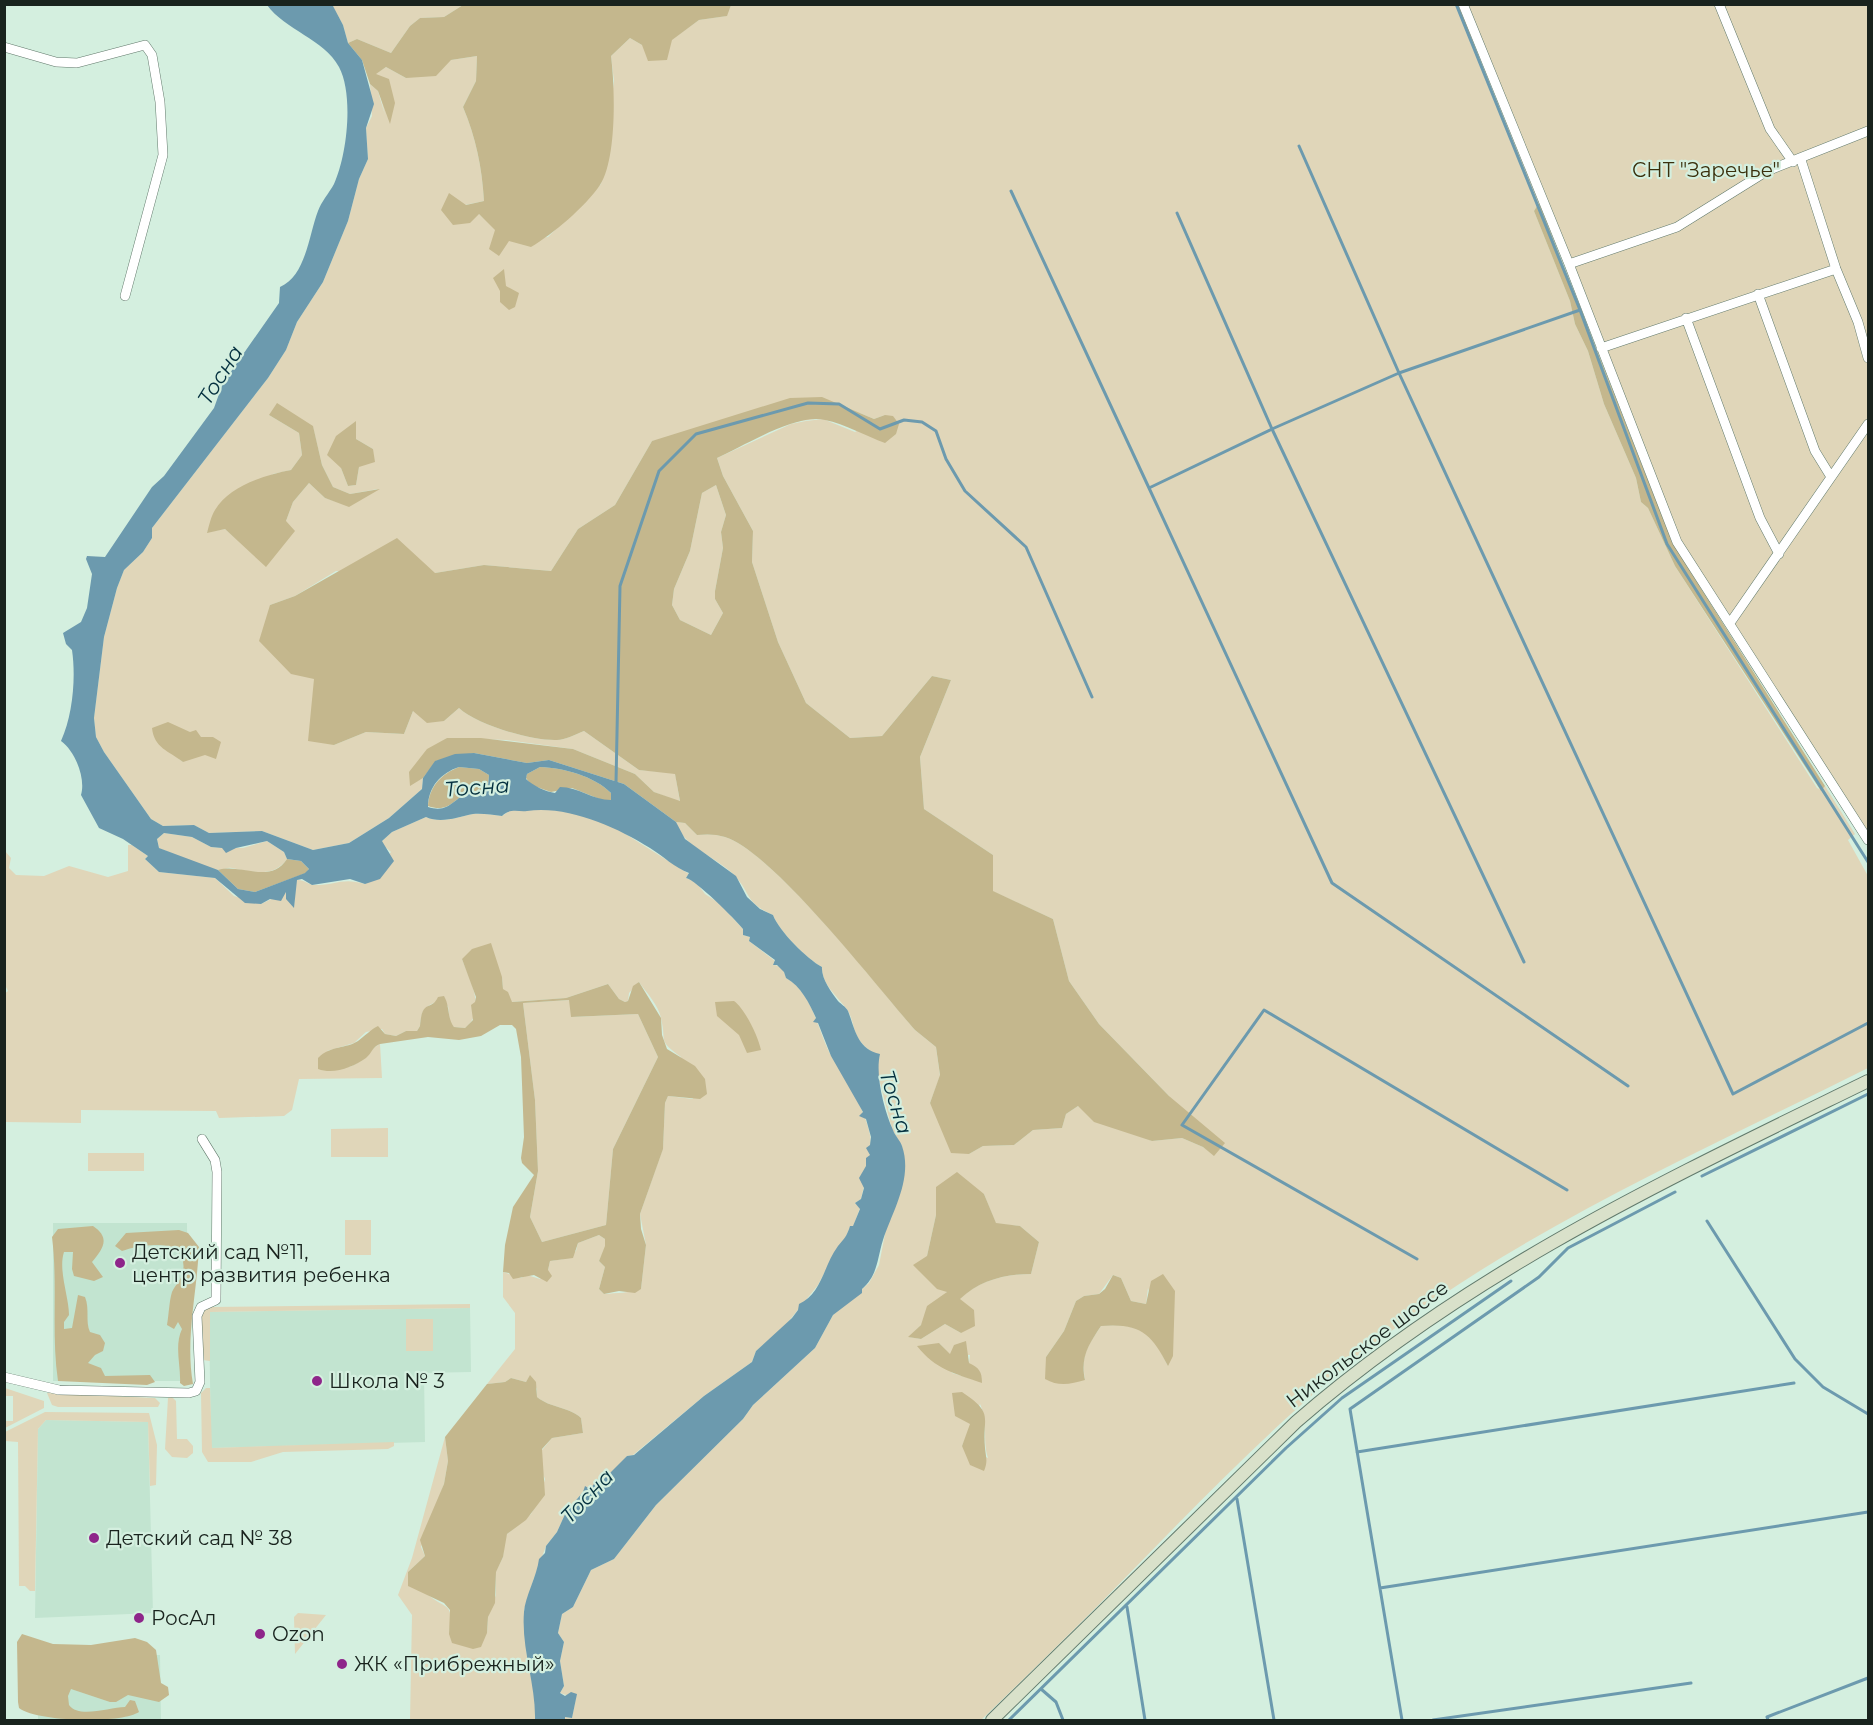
<svg xmlns="http://www.w3.org/2000/svg" width="1873" height="1725" viewBox="0 0 1873 1725" font-family="Montserrat,sans-serif">
<style>
.built{fill:#c2e4d0}
.green{fill:#e0d6b9;fill-rule:evenodd}
.forest{fill:#c4b78d;fill-rule:evenodd}
.water{fill:#6c9aae;fill-rule:evenodd}
.lines{fill:none;stroke-linecap:round;stroke-linejoin:round}
.stream{stroke:#6c9aae;stroke-width:3}
.street-casing{stroke:#627a6c;stroke-width:10}
.secondary-casing{stroke:#627a6c;stroke-width:14}
.street{stroke:#fff;stroke-width:9}
.secondary{stroke:#d9e1ca;stroke-width:12}
.poi-dot{fill:#8e258a;stroke:#d4efdf;stroke-width:2}
.labels{text-anchor:middle;dominant-baseline:central;stroke-width:4.5;stroke-linejoin:round;paint-order:stroke}
.park-label{font-size:20px;fill:#3a2f0c;stroke:#d4efdf}
.poi-label{font-size:20px;fill:#19231e;stroke:#d4efdf;text-anchor:start}
.street-label{font-size:20px;fill:#19231e;stroke:#d4efdf}
.water-label{font-size:21px;font-style:italic;fill:#04303f;stroke:#d4efdf}
</style>
<rect width="100%" height="100%" fill="#d4efdf"/>
<path class="built" d="M53 1223H187L188 1381H53Z
M470 1308 471 1372 424 1373 425 1442 211 1448 209 1312Z
M46 1420 148 1422 153 1613 35 1618 38 1429Z
M160 1655 161 1720H38V1656Z"/>
<path class="green" d="M332 5H463L444 17 420 18 410 26 391 53 357 39 348 43 343 25Z
M731 5H1460L1477 53 1539 203 1534 211 1570 301 1575 324 1588 351 1604 404 1636 478 1641 502 1648 508 1675 566 1817 788 1821 790 1825 786 1855 834 1848 840 1868 876V1068C1708 1148 1539 1222 1394 1329 1295 1402 1210 1491 1124 1579 1077 1627 1029 1674 981 1720H565V1717L572 1718 576 1698 560 1693 564 1686 560 1661 564 1642 558 1633 562 1614 573 1607 591 1570 614 1559 656 1505 743 1419 753 1405 815 1348 833 1315 869 1283 879 1265 902 1146 892 1129 872 1052C849 1036 857 1023 846 1008 837 996 821 983 822 967 807 959 779 931 773 915 744 902 752 894 734 875 718 858 680 845 676 822L685 823 697 835C706 834 716 834 725 837 772 851 879 988 915 1030L936 1047 940 1076 930 1103 969 1154 983 1146 1014 1145 1033 1130 1062 1128 1066 1114 1078 1106 1152 1141 1182 1138 1203 1147 1214 1155 1169 1096 1099 1024 1069 981 1053 919 992 891 993 855 924 809 920 757 951 680 932 676 882 736 850 738 806 703 778 642 752 562 753 531 723 476 717 458 791 424 806 421 823 419 855 432 885 415 874 419 860 413 652 441 615 505 578 529 551 571 484 565 435 573 336 571 295 596 270 605 314 678 334 745 366 732 404 734 413 711 444 721 459 708C477 725 532 741 557 740 565 740 576 734 584 731L639 770 675 773 680 802 654 792 635 774 573 749 506 740 447 738 410 785 423 778 422 789 389 818 349 843 313 850 262 831 209 833 194 825 163 826 151 819 104 752 96 737 94 718 104 637 117 588 124 570 143 552 152 538V528L268 378 286 350 297 322 323 282 348 221 359 179 368 159 366 128 372 116 370 84 378 91 385 115 375 74 386 67 406 78 451 60 477 56 476 81 463 107C476 138 482 167 484 201L441 210 479 214 509 241 548 237 601 184 614 81 611 56 630 38 642 45 671 40 699 20 726 16ZM291 414 313 427 322 465 333 487 350 494 378 489 349 506 325 498 309 483 293 502 286 521 241 543 225 529 207 532 273 474 291 470 302 455 299 433 269 415ZM356 422V439L373 449 359 467 356 485 348 486 341 468ZM182 729 201 737 183 762 172 753ZM936 1187 984 1194 996 1224 1020 1226 1039 1242 1031 1274C1004 1274 979 1281 959 1299L961 1333 945 1324 921 1339 909 1337 921 1325 947 1292 927 1256 936 1215ZM1113 1275 1121 1278 1131 1301 1146 1304 1148 1288 1168 1366C1164 1359 1161 1351 1157 1345 1145 1325 1121 1324 1101 1326 1087 1347 1081 1354 1085 1380L1046 1357 1064 1331 1076 1301 1084 1296 1099 1294ZM939 1343 950 1355H970L969 1363 982 1382 952 1373ZM980 1404C989 1424 982 1439 988 1458L962 1446Z
M1463 5H1868V840L1677 542Z
M716 485 726 515 721 532 723 548 715 591V599L723 613 711 635 680 620 672 605 674 589 690 551 702 493Z
M519 809H549L583 815 616 828 689 874 686 878 696 882 705 894 719 903 743 929V935L750 937 749 941 775 961 773 965C781 965 785 972 786 978 814 993 818 1034 832 1057 846 1079 865 1109 870 1135 873 1150 865 1183 861 1199L855 1203 860 1208 853 1227H850L845 1239 838 1247 818 1285 784 1327 756 1351 752 1362 704 1396 633 1455 627 1456 613 1473 583 1492 566 1512 557 1532 546 1546 534 1578 524 1610 527 1657 535 1692V1720H410L412 1615 398 1595 412 1558 445 1437 448 1461 444 1484 421 1547 425 1556 408 1572C414 1579 420 1589 427 1594 447 1611 454 1601 449 1633H487L488 1617 496 1595V1571L503 1557 504 1541 507 1534 531 1514 539 1500 545 1479 542 1472V1450L552 1438 583 1433 581 1418C570 1407 550 1408 537 1397V1389L530 1376 526 1382 511 1378 505 1382 487 1384 515 1349V1313L503 1297V1272L521 1278 527 1275 540 1279 548 1270 550 1261 564 1259 576 1251 578 1243 599 1235 605 1239 606 1246 599 1261 605 1267 599 1289 604 1294C617 1293 629 1293 641 1289L646 1245 640 1214 663 1148 665 1103 668 1096 693 1099 681 1057C657 1039 667 1044 661 1018 659 1006 646 992 639 982L629 993 628 1001 625 1002 619 999 608 984 566 998 511 1002 503 989 502 977 462 959C470 980 487 1011 465 1028L454 1027 450 1023 448 1006 436 1002C423 1007 421 1013 420 1026L417 1031H406L396 1036 385 1034 382 1029 366 1032 354 1043 327 1051 349 1067C365 1062 369 1049 380 1044L382 1078 299 1079 292 1110 284 1116 219 1118 216 1111 81 1110V1123L5 1122 4 994 8 991 4 983 5 851 11 858 9 868 16 875 44 876 69 866 108 877 128 871V845H132L148 856 145 859 159 872 215 878 234 896 261 904 286 892 294 907 296 880C304 879 308 885 315 885 336 885 343 877 365 884L391 852 382 844V841L392 832 426 817C441 824 458 817 473 814 482 813 493 815 502 816L509 811Z
M164 833 192 837 211 847 222 848H243L267 841 284 852 287 859C274 878 252 872 232 868 227 867 224 870 219 870 212 870 168 852 159 848L157 839Z
M570 1000 572 1017 638 1014 658 1057 613 1149 606 1225 542 1242 530 1217 538 1171 535 1100 523 1003Z
M388 1128V1157H331V1129Z
M88 1153H144V1171H88Z
M345 1220H371V1255H345Z
M470 1304V1308L210 1312V1361L203 1360 201 1313 210 1307Z
M406 1319H433V1351H406Z
M5 1388 44 1401V1408L5 1428V1421H13V1396H5Z
M206 1388H210L212 1448 394 1442V1446L388 1449 283 1452 251 1462H208L202 1452 201 1393Z
M47 1393 155 1398 160 1403 158 1407H58L52 1405Z
M172 1397 176 1401 177 1439H187L193 1446V1453L187 1458 172 1457 165 1449 168 1398Z
M45 1412 149 1413 157 1445 156 1485 150 1486 148 1422 46 1420 38 1429 35 1591H30L25 1586H19L18 1442 5 1441V1432Z
M298 1613 326 1615 295 1654 294 1617Z"/>
<path class="forest" d="M463 5H731L727 16 699 20 672 40 667 60 648 61 642 45 630 38 611 56C615 87 617 159 600 185 585 207 553 234 531 247L509 241 499 256 489 249 495 230 479 214 470 223 453 225 441 210 449 193 466 205 484 201C482 167 476 138 463 107L476 81 477 56 451 60 436 76 406 78 386 67 376 74 389 79 395 103 390 124 378 91 370 84 362 60 348 43 357 39 391 53 410 26 420 18 444 17Z
M1539 203 1673 544 1825 786 1821 791 1675 566 1648 508 1641 502 1636 478 1604 404 1588 351 1575 324 1570 301 1534 211Z
M504 269 506 286 519 293 515 307 509 310 500 302V291L493 278Z
M822 397 874 419 885 415 893 416 899 424 896 434 885 443C866 436 845 424 825 420 796 413 744 446 717 458L723 476 753 531 752 562 778 642 806 703 850 738 882 736 932 676 951 680 920 757 924 809 993 855V891L1053 919 1069 981 1099 1024 1169 1096 1225 1143 1214 1156 1203 1147 1182 1138 1152 1141 1094 1122 1078 1106 1066 1114 1062 1128 1033 1130 1014 1145 983 1146 969 1154 951 1153 930 1103 940 1075 936 1047 915 1030C878 988 772 851 725 837 716 834 706 834 697 835L685 823 676 822 624 784 549 760 527 763 474 753 436 761 423 778 410 786 409 772 427 749 447 738H481L573 749 635 774 654 792 680 801 675 774 639 770 584 731C576 734 565 740 557 740 532 741 477 725 459 708L444 721 427 723 413 711 404 734 366 732 334 745 308 741 314 679 291 674 259 641 270 605 295 596 397 538 435 573 484 565 551 571 578 529 615 505 652 441 790 398ZM716 485 726 515 721 532 723 548 715 591V599L723 613 711 635 680 620 672 605 674 589 690 551 702 493Z
M277 403 313 426 322 465 333 487 350 494 380 489 349 507 325 498 309 483 293 502 286 521 295 531 266 567 225 529 207 533C209 526 211 516 215 510 229 486 265 475 291 470L302 455 299 433 269 415Z
M356 421V439L373 449 375 462 359 467 356 485 348 486 341 468 327 455 336 436Z
M168 722 190 732 196 730 201 737H213L221 742 216 759 205 755 183 762C169 751 154 748 152 728Z
M459 767 479 769 489 775 488 787C482 793 477 791 469 793 454 797 450 814 428 806 429 787 441 774 459 767Z
M540 767C564 768 594 776 611 793V800H602L572 788 551 792 531 785 526 778 527 774Z
M287 859 301 861 309 869 306 873 255 892 238 889 218 870C241 863 270 885 287 859Z
M491 943 502 977 503 989 508 992 512 1002 566 998 608 984 619 999 625 1002 628 1001 633 986 639 982 661 1018 662 1035 667 1049 695 1066 705 1079 707 1094 700 1099 668 1096 665 1103 663 1149 640 1214 641 1229 646 1245 641 1289 635 1293 619 1291 604 1294 599 1289 605 1267 599 1261 605 1246V1239L599 1235 578 1243 573 1258 550 1261 548 1270 552 1276 547 1282 534 1275 513 1279 509 1273 503 1272 505 1245 513 1207 534 1175 522 1163 521 1158 524 1137 521 1057 516 1029 512 1025H500L481 1036 459 1040 428 1037 380 1044C372 1047 372 1053 366 1058 353 1067 334 1075 318 1069V1058C331 1045 346 1049 358 1041 365 1036 370 1030 378 1026L385 1034 396 1036 406 1031H417L420 1026C422 998 431 1012 438 997L444 996C450 1006 447 1018 454 1027L465 1028 473 1020 471 1005 475 1002 476 997 462 959 472 949ZM569 1000 571 1017 638 1014 658 1057 613 1149 606 1225 542 1242 530 1217 538 1171 535 1100 523 1003Z
M734 1001C745 1009 758 1036 761 1050L747 1053 739 1035 717 1016 715 1002Z
M957 1172 984 1194 996 1223 1020 1226 1039 1242 1031 1274C1004 1274 979 1281 960 1299L974 1310 975 1326 961 1333 945 1324 921 1339 908 1337 921 1325 927 1306 947 1292 937 1289 913 1265 927 1256 936 1215V1187Z
M93 1226C111 1238 103 1249 92 1262L103 1277 94 1281 74 1276 72 1269 73 1252H64C58 1270 69 1297 69 1315L64 1322V1329L72 1328 78 1295 85 1297C90 1309 85 1321 90 1332L100 1335 105 1343 103 1351 95 1355 88 1363 101 1368 105 1376 150 1375 155 1382 147 1385 58 1381C51 1333 58 1285 52 1237L58 1229Z
M179 1230 188 1233 199 1247C197 1293 185 1339 193 1384L184 1386 180 1383C181 1365 174 1346 182 1329L178 1322 174 1329 167 1325C169 1314 169 1302 172 1292 175 1285 182 1279 183 1272 189 1236 142 1244 122 1251L115 1246 126 1233Z
M1163 1274 1175 1291 1173 1356 1168 1366C1151 1333 1140 1323 1101 1326 1089 1344 1080 1357 1085 1380 1071 1384 1059 1387 1045 1379L1046 1357 1064 1331 1076 1301 1084 1296 1099 1294 1105 1289 1113 1275 1121 1278 1131 1301 1146 1304 1151 1281Z
M966 1341 969 1363C979 1368 982 1371 982 1383 954 1373 936 1370 917 1346L939 1343 950 1354 954 1345Z
M530 1375 536 1382 537 1397C550 1408 570 1407 581 1418L583 1433 552 1438 542 1449 545 1495 526 1520 507 1534 503 1557 496 1572 495 1603 488 1617 487 1633 481 1647 473 1649 452 1643 449 1634 450 1610 444 1603 408 1586V1572L425 1556 420 1540 444 1484 448 1461 445 1437 487 1384 505 1382 511 1378 526 1382Z
M962 1392C995 1414 982 1416 985 1448 986 1458 988 1461 984 1471L970 1465 962 1446 970 1424 955 1416 952 1393Z
M22 1634 53 1644 91 1645 135 1638 147 1642 156 1650 161 1683 168 1687 169 1695 159 1702 128 1695 116 1702H110L71 1689 68 1696 69 1705C79 1719 110 1707 125 1707L130 1700 135 1701 139 1712C121 1724 37 1722 19 1708L18 1702 17 1642Z"/>
<path class="water" d="M267 5 333 6 343 25 348 43 362 60 374 104 366 128 368 159 359 179 348 221 323 282 297 322 286 350 268 378 152 528V538L143 552 124 570 117 588 104 637 94 718 96 737 104 752 151 819 163 826 194 825 209 833 262 831 313 850 349 843 389 818 422 789 423 778 435 761 455 754 474 753 527 763 549 760 624 784 676 822 685 839 736 876 747 897 760 909 773 915C779 931 807 959 822 967 821 978 831 992 838 1001 841 1004 846 1007 848 1011 855 1029 857 1049 880 1054 875 1075 884 1110 893 1130 895 1136 900 1140 902 1146 913 1178 893 1210 883 1240 877 1259 878 1275 862 1289V1293L833 1315 815 1348 753 1405 743 1419 656 1505 614 1559 591 1570 573 1607 562 1614 558 1633 564 1642 560 1661 564 1686 560 1693 565 1696 571 1692 577 1694 572 1718 565 1717V1720H535C536 1684 521 1649 524 1612 525 1597 537 1576 539 1559L545 1553 546 1546 557 1532 566 1512 583 1492 585 1486 590 1489 598 1479 602 1481 627 1456 634 1455 704 1396 752 1362 756 1351 792 1318 798 1310 799 1304C822 1294 824 1264 838 1246 844 1239 847 1236 850 1226H853L860 1209 855 1203 861 1199 864 1188 859 1178 866 1166V1158L870 1155 866 1148 870 1145 871 1137 866 1119 859 1116 863 1112 831 1056 818 1023 813 1022 816 1018C809 1003 801 986 786 978L784 972 777 965H773L775 960 749 941 750 937 743 935V929C735 919 696 880 686 878L689 873C675 868 663 856 650 848 615 826 566 805 527 811 518 812 510 808 502 816 493 815 482 813 473 814 458 817 441 824 426 817L392 832 382 841 394 861 380 879 365 884 350 879 312 885 302 879 297 880 294 908 286 899V892L281 901 270 899 261 904 245 903 215 878 159 872 145 859 148 856 123 839 99 828 81 795C86 778 75 751 61 741 73 715 76 677 72 650L66 644 63 633 81 622 87 608 92 574 86 559 87 556 105 557 152 487 164 476 214 408 223 383 279 303 280 287C306 276 309 234 318 211 321 202 329 193 334 184 347 156 354 95 339 67 324 39 285 30 267 5ZM459 767 479 769 489 775 488 787C482 793 477 791 469 793 454 797 450 814 428 807 428 787 441 773 459 767ZM540 767C564 768 594 776 611 793V800C593 800 578 787 560 787L555 793C546 792 532 785 526 779L527 774ZM164 833 192 837 211 847 222 848 226 853 236 848 267 841 284 852 287 859 301 861 309 869 305 873 255 892 238 889 218 870 159 848 157 839Z"/>
<g class="lines">
<path class="stream" d="M1456 4 1580 310 1399 373 1272 429 1149 488 1332 883 1628 1086
M1299 146 1399 373 1733 1094 1868 1023
M1011 191 1149 488
M1177 213 1272 429 1524 962
M1580 310 1667 544 1868 862
M616 783 620 586 659 471 696 434 808 403 839 404 880 429 904 420 922 422 936 431 946 459 965 491 1026 547 1092 697
M1702 1176 1868 1094
M1707 1221 1795 1359 1823 1387 1868 1414
M1417 1259 1182 1125 1264 1010 1567 1190
M1357 1452 1794 1383
M1237 1499 1274 1720
M1380 1588 1868 1512
M1127 1607 1145 1720
M1041 1689 1056 1702 1063 1720
M1009 1720 1286 1448 1342 1398 1511 1281
M1402 1720 1350 1409 1539 1277 1568 1248 1675 1192
M1433 1720 1691 1683
M1768 1720 1767 1717 1868 1678"/>
<defs>
<path id="street" d="M1463 4 1569 264 1677 542 1868 840
M1719 4 1770 129 1793 162
M4 47 56 62 77 63 145 45 152 55 160 102 163 155 125 296
M1801 160 1836 269 1858 322 1868 358
M1569 264 1677 227 1767 171 1868 131
M1758 294 1815 451 1831 477
M1686 318 1760 518 1779 554
M1601 348 1836 269
M1730 623 1868 424
M4 1377 59 1390 189 1393 196 1391 200 1382 197 1316 201 1307 216 1300 217 1172 215 1160 202 1139"/>
<path id="secondary" d="M992 1720 1296 1422C1468 1272 1666 1180 1868 1081"/>
</defs>
<use href="#street" class="street-casing"/>
<use href="#secondary" class="secondary-casing"/>
<use href="#street" class="street"/>
<use href="#secondary" class="secondary"/>
</g>
<g class="poi-dot">
<circle cx="120" cy="1263" r="6"/>
<circle cx="317" cy="1381" r="6"/>
<circle cx="94" cy="1538" r="6"/>
<circle cx="139" cy="1618" r="6"/>
<circle cx="260" cy="1634" r="6"/>
<circle cx="342" cy="1664" r="6"/>
</g>
<g class="labels">
<g class="park-label">
<text x="1706" y="170">СНТ "Заречье"</text>
</g>
<g class="poi-label">
<text x="132" y="1252">Детский сад №11,<tspan x="132" dy="23">центр развития ребенка</tspan></text>
<text x="329" y="1381">Школа № 3</text>
<text x="106" y="1538">Детский сад № 38</text>
<text x="151" y="1618">РосАл</text>
<text x="272" y="1634">Ozon</text>
<text x="354" y="1664">ЖК «Прибрежный»</text>
</g>
<g class="street-label">
<text transform="translate(1367 1344) rotate(-37)">Никольское шоссе</text>
</g>
<g class="water-label">
<text transform="translate(220 375) rotate(-58)">Тосна</text>
<text transform="translate(477 787) rotate(-4)">Тосна</text>
<text transform="translate(896 1102) rotate(73)">Тосна</text>
<text transform="translate(587 1496) rotate(-46)">Тосна</text>
</g>
</g>
<rect width="1873" height="1725" fill="none" stroke="#19231e" stroke-width="12"/>
</svg>
